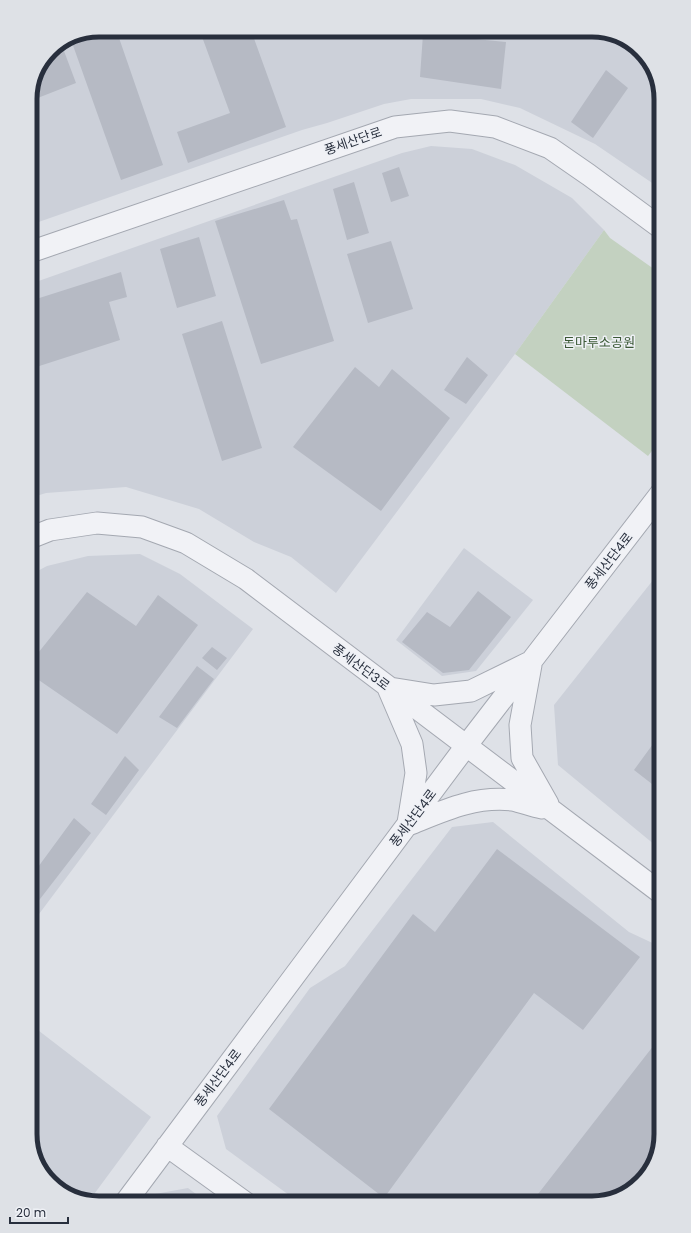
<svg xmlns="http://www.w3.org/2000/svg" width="691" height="1233" viewBox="0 0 691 1233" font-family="Poppins,'Noto Sans KR',sans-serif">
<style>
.built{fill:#ccd0d9}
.green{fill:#c3d1c0}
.building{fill:#b6bac4}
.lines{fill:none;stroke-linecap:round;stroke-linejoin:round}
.minor-casing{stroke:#a4a8b1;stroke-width:23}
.minor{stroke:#f1f2f6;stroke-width:21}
.labels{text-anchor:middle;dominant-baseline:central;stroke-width:3;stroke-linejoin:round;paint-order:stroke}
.street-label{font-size:13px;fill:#282f3d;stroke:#eef0f5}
.park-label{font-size:13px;fill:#3b5936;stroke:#eef0f5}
.rim{fill:none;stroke:#282f3d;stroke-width:5}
</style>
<rect width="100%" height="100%" fill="#dee1e7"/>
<path class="built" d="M597 30 634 44 656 72 661 99V189L595 144 520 108 481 99H411L384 104 327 123 302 130 30 225V94L50 50 73 35Z
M431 146 472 149 515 165 572 198 604 230 515 354 336 593 291 557 254 542 199 509 126 487 46 493 30 498V284L402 153Z
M464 548 533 600 476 671 442 676 396 640Z
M140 554 180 574 253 629 30 926V575L47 566 88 556Z
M661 570V850L558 765 554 705Z
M493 822 629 932 661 947V1139L649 1173 619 1198 592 1203H300L226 1149 217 1116 310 988 345 966 452 827Z
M30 1024 151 1117 89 1201 60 1191 35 1161 30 1134Z
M188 1188 208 1203H149L155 1194Z"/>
<path class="green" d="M604 230 610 238 661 274V439L648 456 515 354Z"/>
<path class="building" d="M252 33 286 127 188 163 177 132 230 113 201 34Z
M423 34 506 42 501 89 420 77Z
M73 35H118L163 165 121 180 70 37Z
M61 43 76 83 30 101V94L50 50Z
M606 70 628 88 593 138 571 122Z
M399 167 409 196 391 202 382 173Z
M354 182 369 233 347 240 333 189Z
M284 200 291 220 297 219 334 341 261 364 215 221Z
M199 237 216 296 177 308 160 249Z
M391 241 413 309 368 323 347 254Z
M121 272 127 297 109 302 120 340 30 369V301Z
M222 321 262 448 222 461 182 334Z
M467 357 488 375 466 404 444 390Z
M355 367 379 387 392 369 450 418 381 511 293 447Z
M478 591 511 617 469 670 443 673 402 642 427 612 450 627Z
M87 592 136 626 158 595 198 625 117 734 30 674V663Z
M212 647 227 658 217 670 202 658Z
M197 666 214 679 177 728 159 717Z
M661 733V791L634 770Z
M125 756 139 770 106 815 91 804Z
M74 818 91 833 30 912V878Z
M497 849 640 957 583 1030 534 993 384 1198 269 1109 413 914 435 932Z
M661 1036V1139L649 1173 619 1198 592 1203H531Z
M188 1198 194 1203H167V1202Z"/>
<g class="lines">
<defs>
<path id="minor" d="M30 252 395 127 450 121 495 127 550 148 589 175 661 228
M30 538 50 530 97 523 142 527 186 543 246 579 661 893
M531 665 520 725 522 758 548 804
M388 688 412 744 416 773 408 823
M390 688 434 695 471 691 528 663
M408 825C443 811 473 796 512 800 522 802 532 806 542 808
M167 1146 246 1203
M125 1203 466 746 661 493"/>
</defs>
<use href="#minor" class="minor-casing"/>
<use href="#minor" class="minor"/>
</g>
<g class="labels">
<g class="street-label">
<text transform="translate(353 141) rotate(-19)">풍세산단로</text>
<text transform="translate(609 561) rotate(-52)">풍세산단4로</text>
<text transform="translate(361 667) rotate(37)">풍세산단3로</text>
<text transform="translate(413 818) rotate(-53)">풍세산단4로</text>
<text transform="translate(218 1078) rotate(-53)">풍세산단4로</text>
</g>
<g class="park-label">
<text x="599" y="342">돈마루소공원</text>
</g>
</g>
<path d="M0 0H691V1233H0ZM99 37H592A62 62 0 0 1 654 99V1134A62 62 0 0 1 592 1196H99A62 62 0 0 1 37 1134V99A62 62 0 0 1 99 37Z" fill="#dee1e6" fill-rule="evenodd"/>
<path class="rim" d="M99 37H592A62 62 0 0 1 654 99V1134A62 62 0 0 1 592 1196H99A62 62 0 0 1 37 1134V99A62 62 0 0 1 99 37Z"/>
<path d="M10 1217v6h58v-6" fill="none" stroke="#282f3d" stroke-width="2"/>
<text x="16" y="1217" font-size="12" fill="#282f3d" stroke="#eef0f5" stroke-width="3" paint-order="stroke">20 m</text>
</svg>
